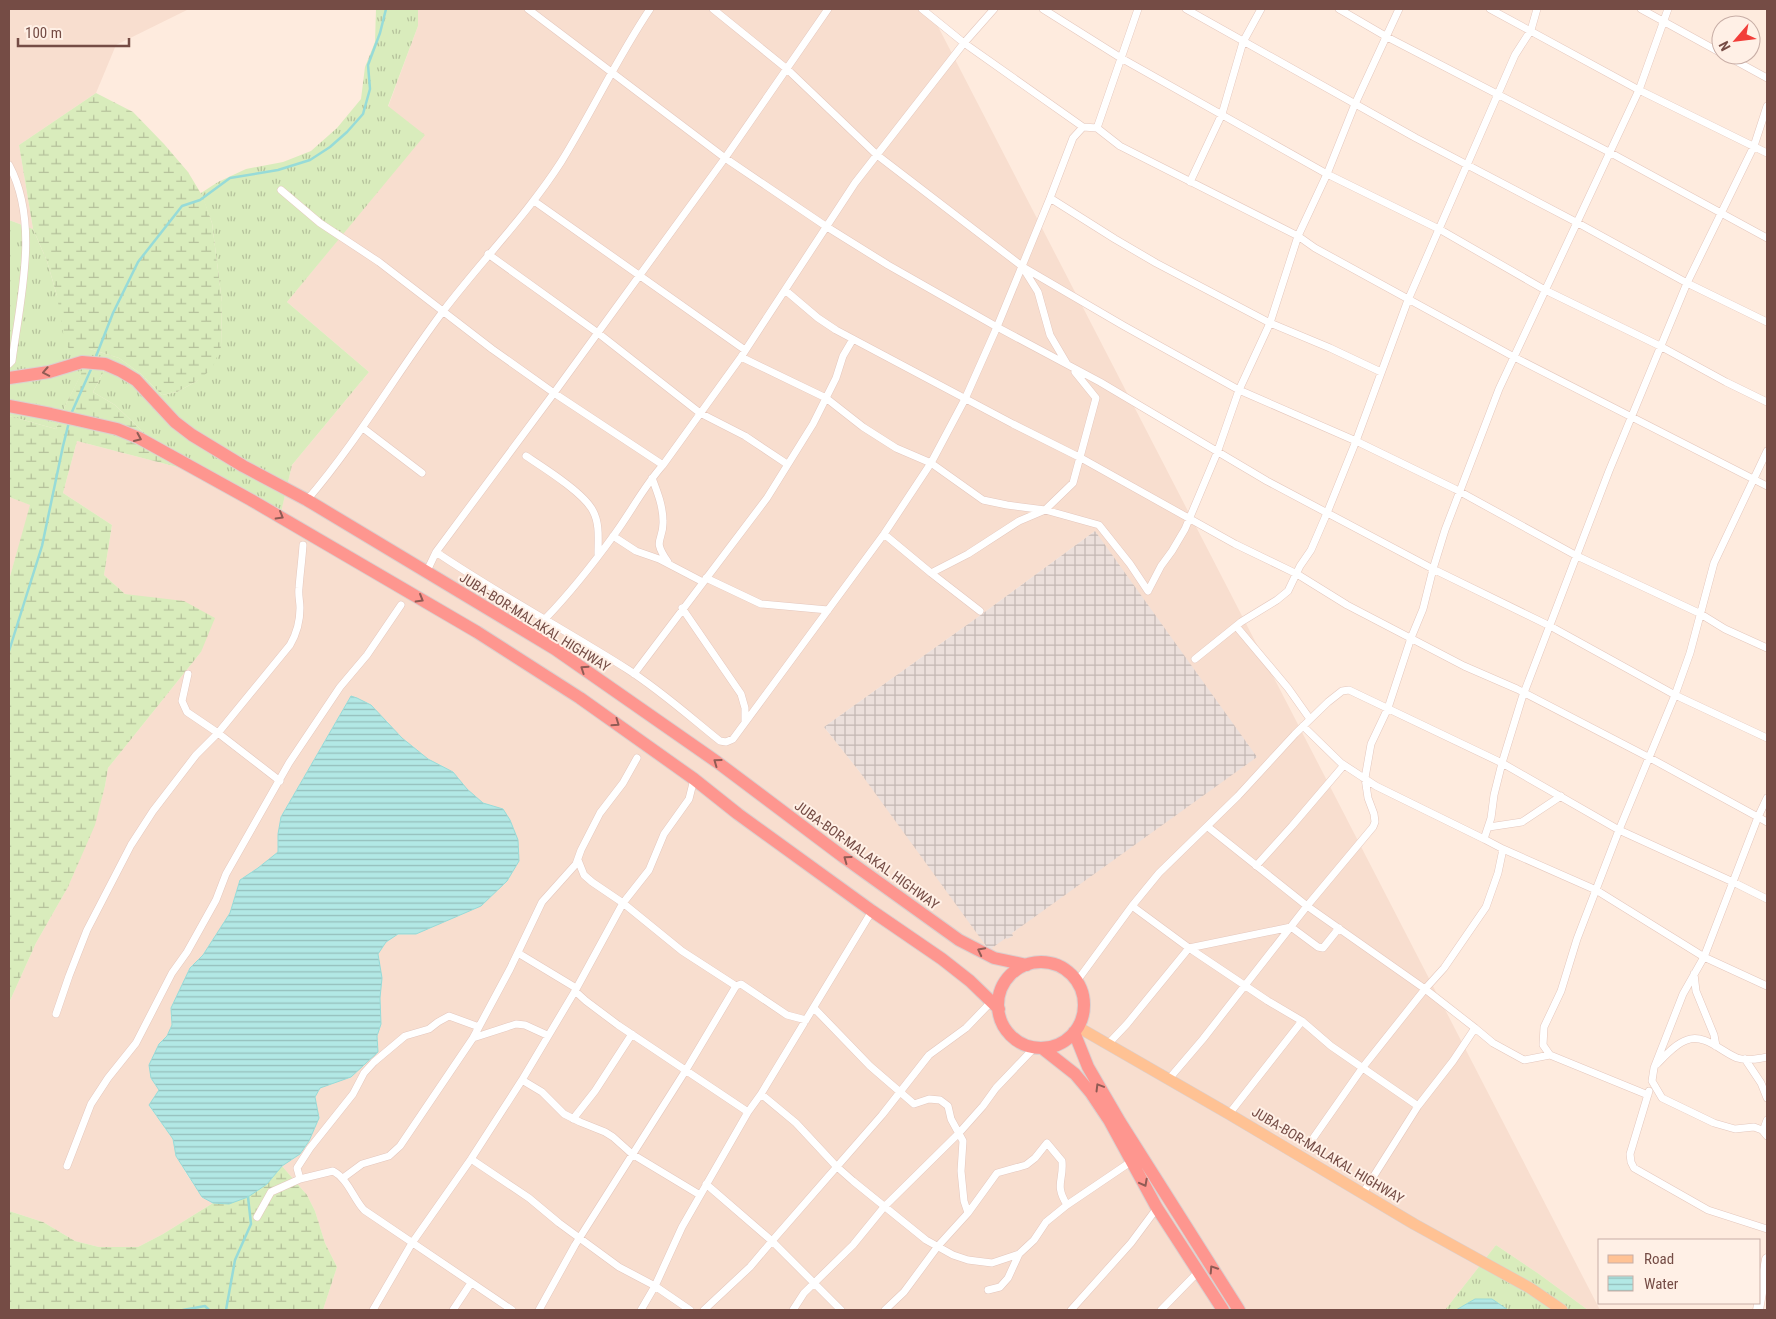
<svg xmlns="http://www.w3.org/2000/svg" width="1776" height="1319" viewBox="0 0 1776 1319" font-family="'Roboto Condensed',sans-serif">
<style>
.residential{fill:#f8decf;fill-rule:evenodd}
.industrial{fill:url(#industrial-grid)}
.grass{fill:url(#grass-tufts)}
.wetland{fill:url(#wetland-marsh)}
.water{fill:url(#water-rules);stroke:#97dbd8}
.lines{fill:none;stroke-linecap:round;stroke-linejoin:round}
.stream{stroke:#97dbd8;stroke-width:2.5}
.street-casing{stroke:#e4c7bd;stroke-width:8}
.secondary-casing{stroke:#eac6b9;stroke-width:11}
.primary-casing{stroke:#dbd0cf;stroke-width:12}
.highway-casing{stroke:#dbd0cf;stroke-width:14}
.street{stroke:#fff;stroke-width:7}
.secondary{stroke:#fff;stroke-width:10}
.primary{stroke:#ffc294;stroke-width:11}
.highway{stroke:#fe968f;stroke-width:12}
.oneway{stroke:#905b54}
.labels{text-anchor:middle;dominant-baseline:central;stroke-width:4;stroke-linejoin:round;paint-order:stroke}
.street-label{font-size:14px;fill:#754c45;stroke:#fff0e6}
</style>
<defs>
<pattern id="industrial-grid" width="8" height="8" patternUnits="userSpaceOnUse" patternTransform="scale(1.25)"><rect width="8" height="8" fill="#ebdfdb"/><path d="M0 4h8M4 0v8" fill="none" stroke="#c3b7b3"/></pattern>
<pattern id="grass-tufts" width="24" height="20" patternUnits="userSpaceOnUse" patternTransform="scale(1.25)"><rect width="24" height="20" fill="#d9ecbc"/><path d="M3 7l-1-3M5 7V3M7 7l1-3M15 17l-1-3M17 17v-4M19 17l1-3" fill="none" stroke="#b5c19b"/></pattern>
<pattern id="wetland-marsh" width="20" height="14" patternUnits="userSpaceOnUse" patternTransform="scale(1.25)"><rect width="20" height="14" fill="#d9ecbc"/><path d="M1 5h8M5 5V1M11 12h8M15 12V8" fill="none" stroke="#b5c19b"/></pattern>
<pattern id="water-rules" width="6" height="5" patternUnits="userSpaceOnUse" patternTransform="scale(1.25)"><rect width="6" height="5" fill="#b2e8e5"/><path d="M0 2.5h6" fill="none" stroke="#95bebb"/></pattern>
</defs>
<rect width="100%" height="100%" fill="#feebde"/>
<path class="residential" d="M9 9H189L116 45 96 93 19 145 33 229 9 220Z
M418 9H929L1600 1310H1588L1539 1274 1496 1245 1445 1310H323L337 1267 325 1243 315 1211 307 1195 282 1166 300 1154 319 1118 315 1097 320 1088 365 1063 378 1052 377 1036 381 1024 380 998 382 978 378 954 386 942 398 934H416L503 809 483 803 467 789 453 772 428 759 402 738 371 705 351 696 281 817 278 834V852L258 868 240 880 230 913 203 955 190 968 171 1008 172 1025 167 1036 159 1044 151 1078 159 1090 149 1106 173 1139 176 1156 187 1175 202 1197 213 1203 163 1234 138 1247H99L75 1241 43 1222 9 1211V1003L36 943 68 887 94 825 105 786 108 768 201 652 146 598 125 594 104 575 112 525 63 493 77 441 181 468 279 520 292 465 369 372 287 302 424 135 388 107 418 26ZM1095 531 1016 931 1011 933 1013 935 1006 938 859 771 824 727 978 617Z
M9 497 31 505 9 580Z"/>
<path class="industrial" d="M1095 531 1257 757 1012 933 1013 936 1007 939 1006 938 989 950 859 771 824 727 978 617Z"/>
<path class="grass" d="M376 9H418V26L388 106 425 135 287 302 369 372 292 465 279 521 181 468 115 405 93 392 104 371 84 369 65 406 56 429 9 416V220L33 229 47 261 57 296 90 349 119 358 141 374 162 395 177 392 197 381 221 347 222 302 212 223 201 193 218 182 246 169 283 162 311 151 337 128 361 99 365 67 375 42Z
M1496 1245 1539 1274 1588 1310H1508L1492 1299H1475L1456 1310H1445Z"/>
<path class="wetland" d="M96 93 133 112 164 144 188 172 203 197 212 223 222 302 221 347 212 369 197 381 177 392 162 395 141 374 119 358 90 349 70 351 64 339 57 296 47 261 33 229 19 145Z
M84 368 104 371 93 392 115 405 181 468 77 441 63 493 112 525 104 575 125 594 184 601 215 618 201 652 108 768 105 786 95 825 68 887 36 943 9 1003V580L30 505 9 497V416L56 429 65 406Z
M282 1166 307 1195 315 1211 325 1243 337 1267 323 1310H9V1211L43 1222 75 1241 99 1247H138L163 1234 213 1203 229 1204 267 1184Z"/>
<path class="water" d="M351 696 357 698 371 705 402 738 428 759 453 772 467 789 483 803 503 809 510 820 518 840 519 861 507 881 481 906 416 934H398L386 942 378 954 382 978 380 998 381 1024 377 1036 378 1052 351 1077 320 1088 315 1097 319 1118 309 1141 300 1154 282 1166 267 1184 248 1197 229 1204 213 1203 202 1197 176 1156 173 1139 149 1105 159 1090 151 1078 149 1065 159 1044 167 1036 172 1025 171 1008 190 968 203 955 230 913 240 880 258 868 278 852V834L281 817Z
M1475 1299H1492L1508 1310H1456Z"/>
<g class="lines">
<path class="stream" d="M95 359 113 313 138 262 182 206 200 200 230 178 278 170 310 160 330 147 347 132 363 114 370 89 368 65 380 33 386 9
M71 414 92 367
M9 651 42 546 63 446 69 422
M183 1310 205 1306 209 1310
M226 1310 235 1260 251 1224 248 1197"/>
<defs>
<path id="street" d="M528 9 725 158 827 227 888 265 997 327 1100 382 1267 481 1433 569 1550 626 1675 695 1767 738
M713 9 787 69 877 155 1023 267 1124 326 1239 390 1356 441 1327 513 1311 550 1300 566 1288 591 1277 600 1241 622 1195 659
M922 9 964 43 1083 127 1097 128 1120 146 1298 236 1315 248 1514 357 1767 486
M1043 9 1121 58 1327 174 1439 229 1545 290 1660 346 1726 382 1767 402
M1186 9 1416 138 1576 222 1687 283 1767 322
M1339 9 1387 37 1609 152 1767 238
M1490 9 1639 90 1767 153
M1537 9 1531 30 1515 55 1408 300 1356 441 1455 489 1577 556 1699 613 1725 629 1767 648
M1641 9 1721 53
M1725 55 1767 78
M1097 128 1138 9
M9 165C40 223 20 299 12 361L9 364
M1190 182 1222 114 1243 42 1261 9
M281 190 320 223 379 262 492 349 554 393 663 465
M1050 198 1115 239 1156 263 1270 323 1330 348 1381 372
M534 201 745 350
M488 254 598 333 700 413 745 436 787 464
M1023 268 1038 292 1050 335 1067 364
M785 290 818 318 836 330 1013 424 1081 458 1235 544 1297 574 1347 605 1464 666 1517 689 1650 758 1767 822
M741 357 826 398 863 427 896 448 931 463 983 500 1007 505 1045 510 1099 525 1130 564 1148 591
M363 428 422 473
M526 456C544 468 584 493 593 511 600 524 598 540 598 554
M652 478C657 491 663 506 663 521 664 542 651 538 668 562
M307 500C358 441 397 372 444 310 482 260 527 215 561 162 592 112 617 58 650 9
M884 534 931 573 980 611
M613 536 636 551 659 559 703 582
M436 552C498 594 564 629 627 669 660 690 690 717 720 741L726 742 733 739 884 534 931 463 965 399 997 327 1050 198 1073 138 1083 127
M427 571 436 552 554 393 725 158 828 9
M931 573 968 554 1019 521 1045 510 1073 483 1096 398 1075 372
M706 578 761 604 828 610
M1148 591 1161 566 1172 551 1185 529 1217 453 1239 390 1270 323 1298 236 1327 174 1355 104 1399 9
M682 608 741 694 745 708V722
M545 619C570 593 593 564 614 535 631 512 644 486 663 465L741 357 855 183 964 43 994 9
M1236 626 1288 688 1310 719
M188 674 182 701 187 712 218 733 280 781
M634 674 767 498 813 424 836 378 843 356 853 339
M1303 726 1341 763 1376 786 1484 839 1491 818 1494 795 1502 763 1522 698 1609 471 1687 283 1754 146 1767 106
M1767 798 1758 817 1704 957 1683 994 1654 1068 1652 1081 1662 1098 1687 1110 1714 1123 1735 1129 1754 1127 1762 1130 1767 1136
M1208 827 1307 906 1425 989 1475 1028 1453 1061 1418 1106 1363 1193
M1489 827 1522 822 1561 796
M1484 839 1503 849 1596 890 1704 957 1767 986
M578 860 584 875 592 882 623 903 682 951 736 986
M1256 866 1292 826 1344 765
M1132 906 1189 948 1268 1001 1302 1021 1331 1046 1418 1106
M518 953 576 988
M1694 974 1696 991 1714 1035 1716 1046
M1077 981 1132 906 1159 873 1238 796 1295 734 1328 702 1342 691 1349 690 1502 763 1619 830 1733 882 1767 899
M575 991 586 1001 618 1025 748 1112
M814 1008 870 1066 914 1104 929 1099 940 1100 948 1106 951 1119 963 1141 961 1171 964 1201 968 1213 938 1246 904 1292 885 1310
M56 1014 69 976 87 930 131 845 153 811 196 755 218 733 290 645C297 633 300 621 300 608 300 601 298 595 299 588 300 574 302 560 303 545
M1475 1028 1493 1043 1524 1060 1550 1055
M473 1038 516 1024 525 1025 547 1035
M1109 1043 1127 1024 1189 948 1291 927 1318 947 1323 948 1339 928
M1745 1059 1761 1083 1767 1098
M1657 1064C1665 1056 1675 1044 1687 1040 1704 1033 1722 1052 1737 1058 1747 1061 1757 1059 1767 1057
M522 1080 542 1092 564 1114 580 1122 605 1132 613 1137 632 1154 700 1195
M1168 1080 1203 1039 1307 906 1373 827 1375 822 1374 814 1368 798 1365 778 1371 744 1388 708 1411 638 1423 609 1433 569 1445 530 1499 389 1639 90 1668 9
M1649 1091 1630 1154 1631 1162 1634 1168 1708 1210 1767 1229
M761 1094 796 1123 836 1166 853 1181 926 1240 953 1255 968 1260 992 1263 1019 1254
M1648 1095 1550 1055 1543 1045 1544 1027 1561 991 1577 939 1619 830 1675 695 1690 653 1714 563 1767 451
M1229 1114 1302 1021
M573 1119 595 1091 632 1034
M1763 1131 1767 1120
M1307 1147 1363 1067 1425 989 1444 968 1486 907 1498 873 1503 849
M471 1159 529 1198 559 1223 619 1267 655 1286 690 1310
M67 1166 91 1104 108 1078 136 1043 172 973 187 952 216 900 226 874 289 763 340 687 367 655 401 605
M343 1178 362 1164 389 1156 400 1146 473 1038 510 969 542 902 576 864 581 850 600 813 623 783 637 758
M300 1179 297 1168 310 1148 353 1094 364 1073 374 1062 405 1036 429 1029 438 1022 449 1016 479 1027
M706 1184 772 1241 841 1310
M968 1213 997 1173 1026 1165 1035 1158 1047 1143 1062 1161C1064 1181 1054 1184 1067 1205
M257 1217 271 1192 300 1179 333 1171C348 1179 353 1198 364 1210L512 1310
M988 1290 1000 1287 1008 1278 1019 1254 1034 1240 1046 1222 1067 1205 1132 1161
M373 1310 412 1243 471 1159 522 1080 575 991 623 903 649 870 664 834 689 799 694 779
M453 1310 471 1283
M539 1310 575 1245 686 1070 736 986 741 984 787 1015 806 1020
M641 1310 655 1286 682 1227 748 1112 761 1094 872 911
M704 1310 750 1267 772 1241 882 1115 929 1055 966 1028 992 1001
M793 1310 804 1293 853 1245 884 1207 959 1133 983 1106 996 1088 1035 1047
M1071 1310 1131 1243 1157 1208
M1161 1310 1198 1272"/>
<path id="secondary" d="M1758 1310 1767 1259"/>
<path id="primary" d="M1078 1027 1229 1114 1414 1224 1530 1288 1562 1310"/>
<path id="highway" d="M9 378 49 372 82 362 105 364 121 371 136 380 175 422 192 435 243 466 307 500 555 649 717 762 842 856 959 940 994 958 1027 965
M9 406 51 414 117 429 139 438 251 500 477 632 580 698 694 779 738 814 872 911 942 959 970 981 999 1009
M998 1005a43 43 0 1 1 86 0a43 43 0 1 1-86 0Z
M1074 1032 1088 1067 1120 1122 1239 1310
M1042 1048 1075 1074 1091 1093 1109 1120 1157 1208 1223 1310"/>
</defs>
<use href="#street" class="street-casing"/>
<use href="#secondary" class="secondary-casing"/>
<use href="#primary" class="primary-casing"/>
<use href="#highway" class="highway-casing"/>
<use href="#street" class="street"/>
<use href="#secondary" class="secondary"/>
<use href="#primary" class="primary"/>
<use href="#highway" class="highway"/>
</g>
<defs><path id="oneway-chevron" d="M-2-3.5L2.5 0L-2 3.5" fill="none" stroke-width="1.6" stroke-linecap="round" stroke-linejoin="round" transform="scale(1.25)"/></defs>
<g class="oneway">
<use href="#oneway-chevron" transform="translate(46 372) rotate(169)"/>
<use href="#oneway-chevron" transform="translate(138 438) rotate(24)"/>
<use href="#oneway-chevron" transform="translate(280 516) rotate(30)"/>
<use href="#oneway-chevron" transform="translate(420 599) rotate(30)"/>
<use href="#oneway-chevron" transform="translate(584 669) rotate(-146)"/>
<use href="#oneway-chevron" transform="translate(616 723) rotate(35)"/>
<use href="#oneway-chevron" transform="translate(717 762) rotate(-144)"/>
<use href="#oneway-chevron" transform="translate(847 859) rotate(-144)"/>
<use href="#oneway-chevron" transform="translate(981 951) rotate(-153)"/>
<use href="#oneway-chevron" transform="translate(1099 1087) rotate(-121)"/>
<use href="#oneway-chevron" transform="translate(1144 1183) rotate(62)"/>
<use href="#oneway-chevron" transform="translate(1213 1269) rotate(-123)"/>
</g>
<g class="labels">
<g class="street-label">
<text transform="translate(535 622) rotate(32)">JUBA-BOR-MALAKAL HIGHWAY</text>
<text transform="translate(867 855) rotate(36)">JUBA-BOR-MALAKAL HIGHWAY</text>
<text transform="translate(1328 1155) rotate(31)">JUBA-BOR-MALAKAL HIGHWAY</text>
</g>
</g>
<rect width="1776" height="1319" fill="none" stroke="#754c45" stroke-width="20"/>
<rect x="1598" y="1239" width="162" height="65" fill="#fff0e6" stroke="#c8aea6"/>
<rect x="1608" y="1255" width="25" height="8" fill="#ffc294" stroke="#c8aea6"/>
<text x="1644" y="1264" font-size="15" fill="#754c45">Road</text>
<rect x="1608" y="1276" width="25" height="15" fill="url(#water-rules)" stroke="#c8aea6"/>
<text x="1644" y="1289" font-size="15" fill="#754c45">Water</text>
<g transform="translate(1736 40) rotate(242)"><circle r="24" fill="#fff0e6" stroke="#c8aea6"/>
<path d="M0-4L9 19L0 12L-9 19Z" fill="#f23d39"/>
<text y="-8" font-size="14" font-weight="bold" text-anchor="middle" fill="#754c45">N</text>
</g>
<path d="M18 38v8h111v-8" fill="none" stroke="#754c45" stroke-width="2.5"/>
<text x="25" y="38" font-size="15" fill="#754c45" stroke="#fff0e6" stroke-width="4" paint-order="stroke">100 m</text>
</svg>
